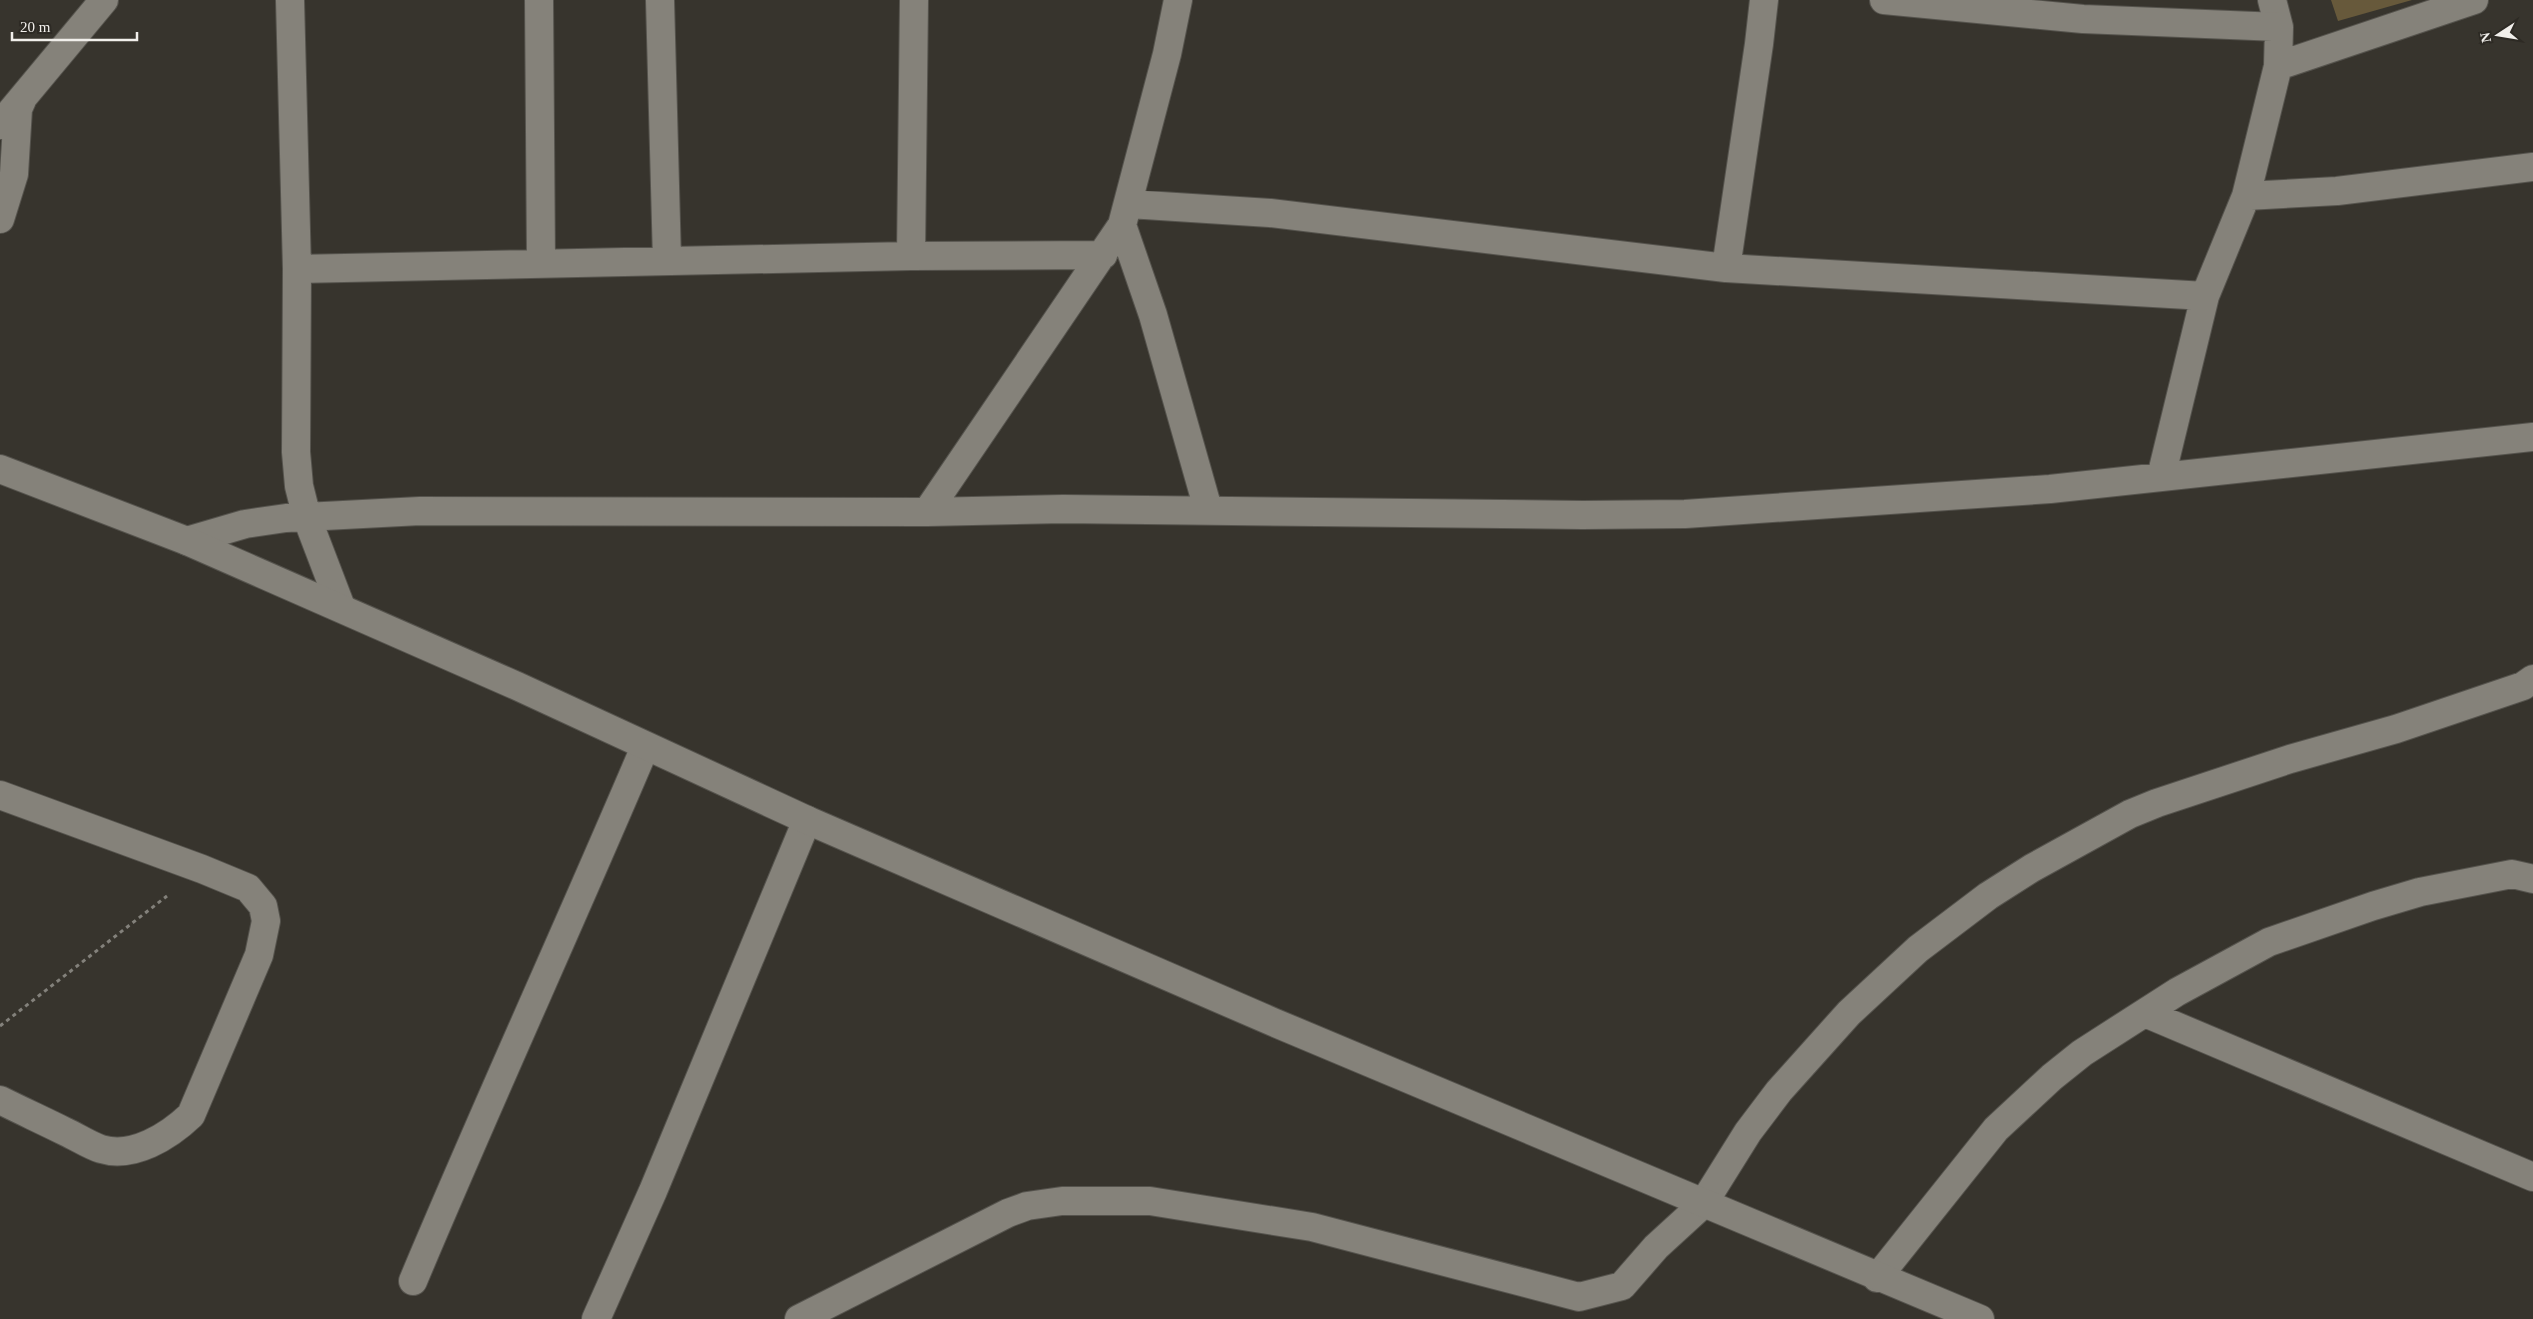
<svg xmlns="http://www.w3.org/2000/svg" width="2533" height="1319" viewBox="0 0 2533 1319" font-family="Georgia,serif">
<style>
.green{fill:#67593b}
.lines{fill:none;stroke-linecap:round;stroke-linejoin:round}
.minor-casing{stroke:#55534d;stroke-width:30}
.tertiary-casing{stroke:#55534d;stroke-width:30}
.path{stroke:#83817b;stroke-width:3;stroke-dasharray:4 4;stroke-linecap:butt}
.minor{stroke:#85827a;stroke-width:28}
.tertiary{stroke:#85827a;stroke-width:28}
</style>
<rect width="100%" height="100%" fill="#37342d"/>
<path class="green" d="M2331 0H2412L2338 21Z"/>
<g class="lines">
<defs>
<path id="minor" d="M290 0 297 269 296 452 299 486 307 518 341 607
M539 0 541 263
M660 0 667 260
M1884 0 2083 19 2279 27
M2278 66 2474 0
M0 125 104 0
M2246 196 2337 191 2533 167
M1129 204 1270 213 1726 268 2205 296
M0 219 14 174 18 109 22 100
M1122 225 1153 315 1208 509
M911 256 914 0
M1726 268 1759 44 1764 0
M297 269 911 256 1103 255
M2161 477 2205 296 2246 196 2278 66 2279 27 2272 0
M927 512 1122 225 1167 54 1178 0
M187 541 245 524 286 518 420 511 927 512 1063 509 1583 515 1685 514 2050 489 2533 437
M0 795 202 869 248 888 263 906 266 921 259 955 191 1115C169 1136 133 1159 101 1149 89 1145 77 1137 66 1132 44 1121 22 1111 0 1100
M2145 1013 2533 1177
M1877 1278 1996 1129 2052 1077 2082 1053 2177 992 2269 942 2373 906 2420 892 2512 874 2533 879
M413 1281C488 1102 569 926 645 747
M596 1319 653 1191 807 820
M799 1319 1008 1213 1027 1206 1062 1201H1150L1312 1227 1579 1297 1622 1286 1656 1247 1703 1204 1748 1132 1779 1091 1849 1013 1918 949 1988 896 2032 868 2130 814 2157 803 2290 759 2396 729 2523 686 2533 679"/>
<path id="tertiary" d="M0 469 187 541 517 686 807 820 1273 1022 1980 1319"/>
</defs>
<use href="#minor" class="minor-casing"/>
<use href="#tertiary" class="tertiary-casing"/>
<path class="path" d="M0 1026 167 896"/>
<use href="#minor" class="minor"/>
<use href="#tertiary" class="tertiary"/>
</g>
<g transform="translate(2498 35) rotate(258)" stroke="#2d2a24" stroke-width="4" paint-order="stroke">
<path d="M0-4L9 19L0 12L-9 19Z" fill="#f1efeb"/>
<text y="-8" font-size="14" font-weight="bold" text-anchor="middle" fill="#f1efeb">N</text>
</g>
<path d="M12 32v8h125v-8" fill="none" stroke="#f1efeb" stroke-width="2.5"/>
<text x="20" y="32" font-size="15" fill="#f1efeb" stroke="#2d2a24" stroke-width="4" paint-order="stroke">20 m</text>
</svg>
